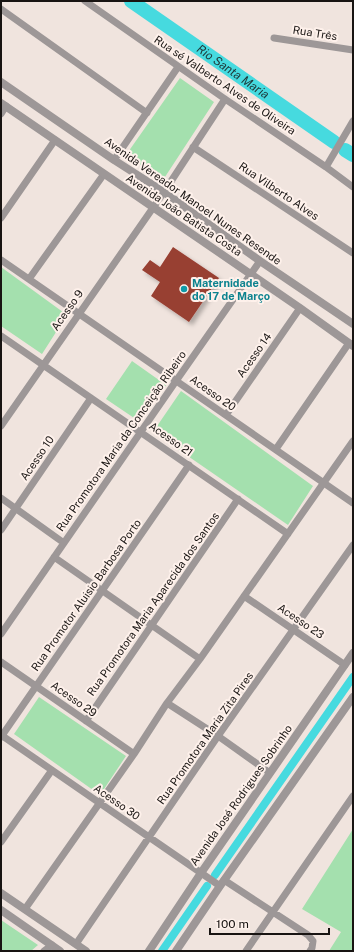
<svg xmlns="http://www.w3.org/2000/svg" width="354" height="952" viewBox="0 0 354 952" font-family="'Public Sans',sans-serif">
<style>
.green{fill:#a4e0ae}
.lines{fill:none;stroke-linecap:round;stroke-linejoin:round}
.canal{stroke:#46dadf;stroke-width:8}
.river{stroke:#46dadf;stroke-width:14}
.building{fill:#983f32;filter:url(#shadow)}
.minor{stroke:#9d9797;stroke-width:7}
.tertiary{stroke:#9d9797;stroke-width:8}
.culture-dot{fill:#0f9aa8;stroke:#fef1eb;stroke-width:1.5}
.labels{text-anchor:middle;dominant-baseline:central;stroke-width:4;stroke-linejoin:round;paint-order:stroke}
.street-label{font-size:11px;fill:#181412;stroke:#fef1eb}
.culture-label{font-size:11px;font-weight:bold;fill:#0d838f;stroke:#fef1eb;text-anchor:start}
.water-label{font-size:12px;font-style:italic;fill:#1e3737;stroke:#fef1eb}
</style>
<defs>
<filter id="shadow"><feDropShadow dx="3.5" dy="3.5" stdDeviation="2" flood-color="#0004"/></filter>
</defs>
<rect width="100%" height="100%" fill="#f0e4de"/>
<path class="green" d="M180 78 214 102 163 180 126 155Z
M1 267 67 315 42 354 1 326Z
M132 361 166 385 140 422 106 399Z
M181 391 313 486 288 525 153 432Z
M39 697 126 756 100 795 14 734Z
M353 829V951H329L341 932 302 909Z
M1 920 38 945 31 951H2L1 950Z"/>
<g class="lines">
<path class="canal" d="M215 875 353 677
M162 951 207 886"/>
<g class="river">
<path id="s1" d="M131 1 334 142"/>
<path d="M345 150 353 155"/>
</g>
</g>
<path class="building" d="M173 247 219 278 189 322 151 296 160 282 142 270 150 260 160 267Z"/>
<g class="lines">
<path class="minor" d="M85 1 225 99 326 167 353 187
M1 9 147 113
M274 38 353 50
M1 114 6 106
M193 147 353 253
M114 160 178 67
M326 167 353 121
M1 218 55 140
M1 260 353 503
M29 279 104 174
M1 336 288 534
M226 415 300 308
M1 426 164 192 225 99
M276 449 349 343
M1 498 64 543
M1 530 91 398
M54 557 200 659
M244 596 345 665
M1 634 176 381 260 261
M1 662 134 754
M167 703 218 736 270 773
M86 721 238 499
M1 735 220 886
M1 737 189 465
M1 842 52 770
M224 880 308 935 313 941 312 948 310 951
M25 909 134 754 167 703 200 659 353 441
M76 944 218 736 353 545
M44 951 52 945
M246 951 353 796"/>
<path class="tertiary" d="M1 82 114 160 164 192 260 261 353 324
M1 103 300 308 353 346
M1 893 86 951
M1 910 60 951
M149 951 201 873 353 653
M176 951 220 886 353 697"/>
</g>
<circle class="culture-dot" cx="184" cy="289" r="4"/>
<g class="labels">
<g class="street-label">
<text transform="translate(315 33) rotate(9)">Rua Três</text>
<text transform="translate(225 85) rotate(34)">Rua sé Valberto Alves de Oliveira</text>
<text transform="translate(279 191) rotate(34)">Rua Vilberto Alves</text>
<text transform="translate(193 201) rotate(35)">Avenida Vereador Manoel Nunes Resende</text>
<text transform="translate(184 215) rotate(34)">Avenida João Batista Costa</text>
<text transform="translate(67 310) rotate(-55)">Acesso 9</text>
<text transform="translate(254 355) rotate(-55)">Acesso 14</text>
<text transform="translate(213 393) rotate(35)">Acesso 20</text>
<text transform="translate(171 439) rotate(35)">Acesso 21</text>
<text transform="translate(121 441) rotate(-55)">Rua Promotora Maria da Conceição Ribeiro</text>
<text transform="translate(37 458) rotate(-56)">Acesso 10</text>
<text transform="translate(86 595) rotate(-55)">Rua Promotor Aluisio Barbosa Porto</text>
<text transform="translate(153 604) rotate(-55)">Rua Promotora Maria Aparecida dos Santos</text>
<text transform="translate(301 621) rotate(34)">Acesso 23</text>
<text transform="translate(74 699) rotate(35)">Acesso 29</text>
<text transform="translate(205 738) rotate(-55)">Rua Promotora Maria Zita Pires</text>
<text transform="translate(241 795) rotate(-55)">Avenida José Rodrigues Sobrinho</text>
<text transform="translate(117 802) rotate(35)">Acesso 30</text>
</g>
<g class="culture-label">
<text x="192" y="283">Maternidade<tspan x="192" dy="13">do 17 de Março</tspan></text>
</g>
<g class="water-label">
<text stroke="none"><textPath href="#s1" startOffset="124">Rio Santa Maria</textPath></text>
</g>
</g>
<rect width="354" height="952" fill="none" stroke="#181412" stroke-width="4"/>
<path d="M210 928v6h119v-6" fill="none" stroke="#181412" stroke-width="2"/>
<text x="216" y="928" font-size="12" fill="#181412" stroke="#fef1eb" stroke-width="3" paint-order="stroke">100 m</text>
</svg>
